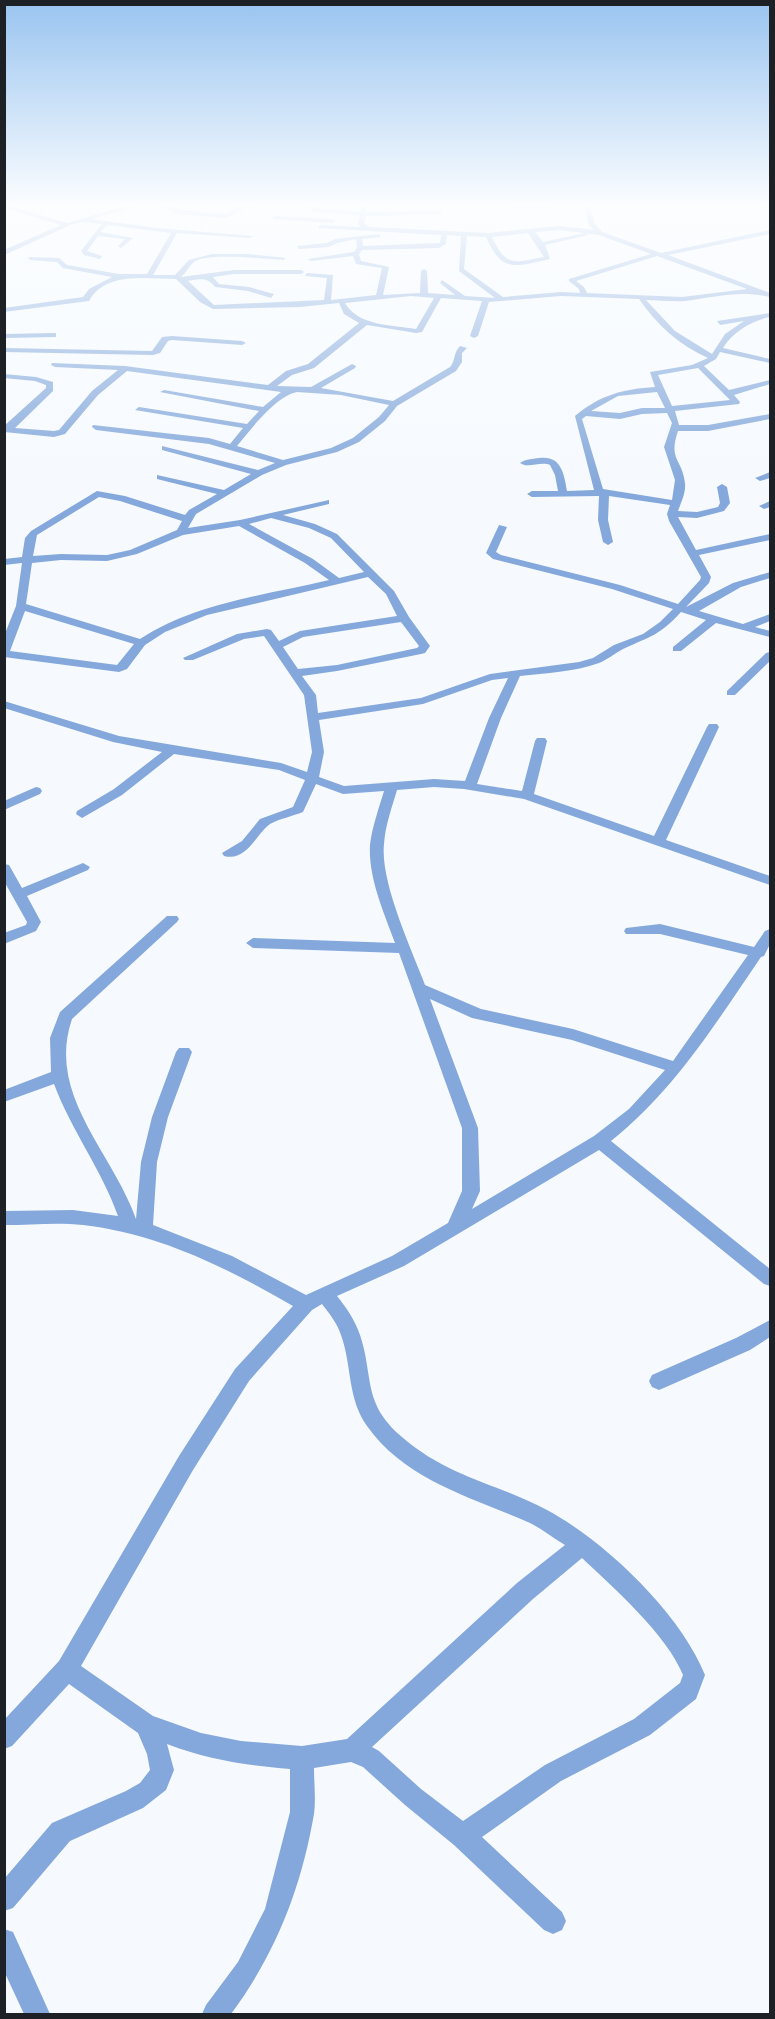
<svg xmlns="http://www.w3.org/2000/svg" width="775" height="2019" viewBox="0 0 775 2019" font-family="'Noto Sans',sans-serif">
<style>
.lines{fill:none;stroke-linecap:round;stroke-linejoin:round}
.minor{fill:#84a8db;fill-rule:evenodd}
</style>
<rect width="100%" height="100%" fill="#f6faff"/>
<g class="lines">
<path class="minor" d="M4 204 67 223 133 204H142L91 219 156 228 253 236 250 238 177 233 153 275H175L189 260 212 254H248L286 258 283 260C266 259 206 252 194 262 189 266 186 273 181 277L234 270H301L304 272 301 274H234L213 277 219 284 249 287 274 294 271 298 248 291 215 287C207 277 200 279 188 281L214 305 324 300 327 278 305 276 307 273 333 275 331 300 376 295 382 268 356 264 353 256 311 261 308 259 354 252 357 248 356 239 337 243 329 247 299 249 297 246 327 243 335 239 379 234 381 237 362 239 363 246 440 243 441 235 318 228 320 225 360 227 358 223 360 215 315 212 310 209 312 204H318L316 208 360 212 362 206 359 204H367L366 212 440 211 442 214 366 216 364 223 369 227 488 233 560 226 594 230 589 225 583 204H589L595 224 602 232 661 253 770 230V234L668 255 770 293V297C741 290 715 297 685 301 672 302 659 300 646 300L675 331 712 354 725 334 744 321 720 325 717 321 770 313V317C753 320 732 332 723 348L770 359V363L720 352 716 359 704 366 729 390 770 380V384L734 395 740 402 739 404 675 411 679 425H708L770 414V419L708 431H678C668 460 682 458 685 483 686 493 681 502 678 511L697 512 718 507 720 503 717 487 722 484 727 487 730 503 724 511 697 518 678 517 696 550 770 534V540L699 555 711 577 709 583 686 607 733 583 770 572V578L741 587 699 611 743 624 770 614V621L755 627 770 631V637L716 623 681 651H673V647L706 620 681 612C659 636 651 636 623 649 615 653 607 660 599 663 574 672 546 673 520 676L501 718 477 784 522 791 535 741 537 738H545L547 741 534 794 654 836 707 727 709 724H717L719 727 666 840 770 876V885L524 799 464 789 434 787 397 790C392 807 385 826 384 844 380 882 411 948 425 985L481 1009 573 1029 673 1061 748 955 660 934H626L624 931 626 928 660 924 754 947 765 931 770 929V944L764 956 761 957C715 1024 675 1090 611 1141L770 1269V1286L764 1284 599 1150 404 1266 337 1296C346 1307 355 1320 360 1335 374 1377 362 1403 402 1437 448 1477 496 1483 547 1510 605 1541 681 1614 705 1675L696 1699 650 1735 561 1781 482 1837 562 1912 566 1921 562 1930 553 1934 544 1930 454 1845 405 1805 363 1767 351 1762 314 1768C314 1783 316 1799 314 1814 301 1889 276 1953 231 2014H202L206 2005 238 1962 265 1909 290 1812V1769C245 1765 209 1760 167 1744L174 1770 166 1790 143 1808 70 1841 13 1908 4 1911V1879L52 1823 126 1791 140 1783 150 1770 147 1754 138 1733 69 1684 12 1746 4 1749V1720L59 1661 179 1456 235 1369 293 1306C227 1268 160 1234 83 1225 57 1222 31 1225 4 1225V1211L73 1210 118 1216C102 1170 71 1130 54 1084L4 1102V1090L51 1072 50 1038 60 1012 167 916H177L179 919 177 922 72 1019C46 1095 112 1151 136 1219L141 1162 152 1117 176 1052 179 1048H189L192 1052 168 1117 157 1162 153 1225 232 1256 306 1295 392 1256 448 1223 462 1191V1128L399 953 253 948 246 943 253 938 395 943C384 913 368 877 370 845 372 827 379 808 384 791L343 794 316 784 303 812C293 816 279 819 270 824 256 834 247 862 224 856L222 853 242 841 260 819 293 807 305 780 279 770 174 754 122 795 82 818 76 814 77 811 114 789 162 752 113 742 4 708V701L119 736 281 763 307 772 312 752 304 695 264 636 244 639 193 660H185L183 658 237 634 267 629 271 630 279 641 300 631 397 616 386 594 368 577 207 615 165 632 145 645 127 669 119 672 4 657V636L16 606 22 563 4 565V559L22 557 25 538 31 531 97 491 125 496 185 515 189 510 217 494 157 479V475L224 490 251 474 162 450V446L258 470 275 463 209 444 96 430 92 427 93 425 209 438 230 444 243 428 135 410 139 407 247 424 259 411 160 392 164 390 263 407 281 392 127 371 98 395 65 434 54 437 4 432V426L46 388V385L35 381 4 378V374L36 377 53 382V391L15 428 54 431 59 430 92 391 118 370 55 367 51 365 52 363 125 366 268 385 286 371 308 364 359 323 344 314 339 303 300 307 213 309 200 302 176 279C146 279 106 271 89 301L4 312V308L83 297 89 289 112 277 63 268 57 262 30 260 28 257 59 258 67 265 119 274H147L171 233 108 225 100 232 133 238 121 248 118 246 125 239 98 236 87 251 102 256 100 259 84 255 81 251 102 224 82 222 73 224 4 255V250L61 225 4 208ZM560 230 599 235 651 254 569 279V281L579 289 580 293 561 292 503 297 464 269 467 236 486 237C502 273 514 267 550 259L545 245 588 235 585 233 543 242 535 232ZM528 233 544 257C513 263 506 267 492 237ZM447 235 461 236 459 271 495 298 465 296 442 280 440 283 455 295 428 293 427 271 424 269 421 271 420 293 383 295 389 267 361 261 359 254 362 250 439 248 446 244ZM657 256 747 289 682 297 587 293 584 287 576 281ZM411 296 434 298 416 329C392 325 358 326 345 303ZM561 296 639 299C657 325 679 345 708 358L692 365 650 372 655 387C623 389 600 395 575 416L594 490 567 491C564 473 561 455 539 458 532 459 525 459 520 463 528 469 540 461 550 465L555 475 558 491H532L527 494 532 497 599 496 598 520 603 542 608 545 613 542 608 520 609 496 670 505 667 514 669 521 701 577 700 580 678 604 620 585 501 555 496 552 507 527 499 525 486 553 493 559 612 589 673 609 660 622 643 634 614 645 593 658 579 662 490 674 421 698 318 713 316 695 302 676 337 671 421 654 425 653 430 646 409 617 394 591 337 534 315 524 283 515 329 504V500L240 520 188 528 196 514 262 475 286 465 337 452 359 442 385 421 397 406 456 371 462 362V353L467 348 460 346C453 353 456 360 450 367L393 401 321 388 355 368 356 366 352 364 311 387 277 386 292 375 314 368 367 325 416 333 422 332 441 298 482 301 470 336 474 338 478 336 489 302ZM698 368 730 400 672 406 658 375ZM297 392 341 395 389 405 379 417 353 438 331 448 283 460 237 446C251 429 276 396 297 392ZM657 392 665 408H642L620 413 591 411 618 396ZM667 413 672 423 664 447 675 480 672 500 603 489 582 419 586 416 620 419 642 414ZM99 497 120 501 182 521 177 530 130 550 107 555 61 554 33 556 37 535ZM271 518 309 528 331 538 364 572 339 578 313 559 249 524ZM239 526 305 563 329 580C266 595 195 603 140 639L26 604 32 563 61 560 107 561 137 554 183 535ZM25 611 134 644 117 665 10 651ZM401 622 419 646 417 648 337 665 298 669 283 647 303 637ZM508 678 489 718 465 781 434 779 344 786 319 777 324 752 319 720 423 704 492 680ZM430 999 472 1018 572 1040 665 1070 629 1109 594 1136 472 1209 480 1191 478 1128ZM322 1304C329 1313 337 1323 341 1335 352 1365 347 1398 367 1426 406 1481 472 1497 530 1523 542 1529 553 1538 565 1545L517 1583 347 1739 302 1746 241 1741 201 1733 153 1716 81 1666 193 1470 249 1381 312 1310ZM582 1558C613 1587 667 1635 683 1675L680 1683 634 1719 545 1765 463 1821 421 1789 379 1751 372 1747 533 1599Z
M156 204H164L179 210 225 214 245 204H252L226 218 178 214Z
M542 204H575L521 209 518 207Z
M274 216 332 219 335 221 332 223 272 219Z
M53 333H56V337L4 338V334Z
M172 336 242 341 246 343 242 345 172 340 168 341 160 353 153 355 4 352V348L152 351 162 337Z
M770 472V478L760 481 755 478Z
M770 501V507L764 509 759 506Z
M770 652V661L735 695H727V691L766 653Z
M36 787 40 788 42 791 40 794 4 810V801Z
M83 863 90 867 88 870 27 896 41 922 36 931 4 944V933L26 925 27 922 4 881V864L9 865 22 888Z
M770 1320V1337L750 1350 666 1387 659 1390 652 1387 649 1381 652 1375 736 1338Z
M4 1929 13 1932 50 2014H24L4 1971Z"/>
</g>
<linearGradient id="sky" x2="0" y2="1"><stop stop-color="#99c4f0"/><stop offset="0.42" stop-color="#fbfdff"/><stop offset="1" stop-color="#fbfdff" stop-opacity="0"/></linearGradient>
<rect width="775" height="487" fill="url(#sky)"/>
<rect width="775" height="2019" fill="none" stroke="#1d2025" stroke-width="12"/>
</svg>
